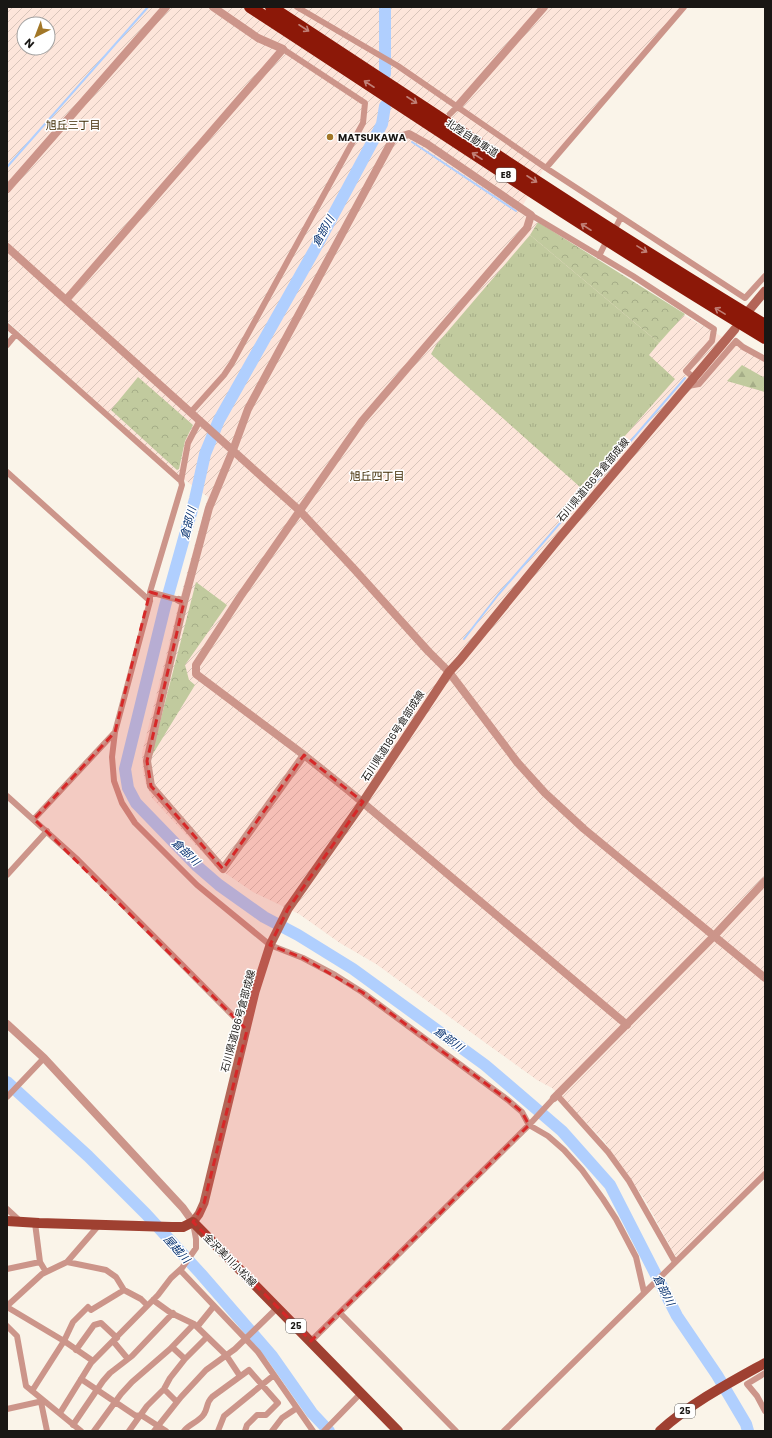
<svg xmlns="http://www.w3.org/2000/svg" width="772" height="1438" viewBox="0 0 772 1438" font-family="Poppins,'Noto Sans JP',sans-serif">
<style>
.industrial{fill:url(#industrial-furrows);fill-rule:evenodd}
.grass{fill:url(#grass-tufts)}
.forest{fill:url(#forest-firs)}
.park{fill:url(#park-crowns)}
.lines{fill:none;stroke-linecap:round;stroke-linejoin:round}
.stream{stroke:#b0cffe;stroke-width:2}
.river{stroke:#b0cffe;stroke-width:12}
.minor{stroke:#cc958a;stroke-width:6}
.tertiary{stroke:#cc958a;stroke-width:8}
.secondary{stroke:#b36557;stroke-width:9}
.primary{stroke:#9f4031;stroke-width:10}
.motorway{stroke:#8c1808;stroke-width:12}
.oneway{stroke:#c08077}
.marked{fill:#d62828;fill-opacity:0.2;stroke:#d62828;stroke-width:3;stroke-dasharray:8 5;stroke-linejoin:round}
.poi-dot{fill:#a27727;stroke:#fff;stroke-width:1.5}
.labels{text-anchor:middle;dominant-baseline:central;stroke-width:3;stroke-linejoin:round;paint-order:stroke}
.shield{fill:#fff;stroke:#5e5d5a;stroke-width:1}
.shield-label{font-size:9px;font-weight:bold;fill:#191714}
.poi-label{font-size:10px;font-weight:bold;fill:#191714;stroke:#fff;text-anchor:start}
.street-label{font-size:10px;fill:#191714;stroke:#fff}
.neighbourhood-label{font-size:11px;fill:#3e2a02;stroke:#fff}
.water-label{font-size:11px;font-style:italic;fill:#002d6e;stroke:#fff}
</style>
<defs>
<pattern id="industrial-furrows" width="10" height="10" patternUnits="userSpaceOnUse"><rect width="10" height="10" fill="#fde5da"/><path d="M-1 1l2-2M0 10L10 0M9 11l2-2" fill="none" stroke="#d8c4ba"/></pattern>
<pattern id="grass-tufts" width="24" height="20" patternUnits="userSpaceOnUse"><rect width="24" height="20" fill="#c1ca9e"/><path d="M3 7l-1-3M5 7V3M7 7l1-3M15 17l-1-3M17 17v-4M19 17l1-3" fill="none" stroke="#a5ad87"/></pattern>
<pattern id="forest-firs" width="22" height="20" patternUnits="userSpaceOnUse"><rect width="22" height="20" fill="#c1ca9e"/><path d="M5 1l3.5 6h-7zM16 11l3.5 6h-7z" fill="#a5ad87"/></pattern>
<pattern id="park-crowns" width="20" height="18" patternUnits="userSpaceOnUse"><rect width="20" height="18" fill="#c1ca9e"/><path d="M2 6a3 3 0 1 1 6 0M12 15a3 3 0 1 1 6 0" fill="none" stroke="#a5ad87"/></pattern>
</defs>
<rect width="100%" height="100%" fill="#faf4e9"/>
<path class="industrial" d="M7 7H681L547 163 519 212 687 317 765 361V1171L676 1257 645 1200 604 1141 552 1088 537 1080 376 964 340 943 299 914 253 892 215 866 152 798 145 782 143 772 142 753 182 591 208 497 174 472 7 321ZM24 24H48V48H24Z"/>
<path class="grass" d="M530 235 659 343 649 355 675 379 580 487 431 354 436 345Z"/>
<path class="forest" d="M742 365 765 378V392L727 381Z"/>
<path class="park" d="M538 222 685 314 659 343 530 235Z
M138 377 193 425 185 441 179 469 177 470 111 410Z
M196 582 227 605 185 665 189 680 195 685 151 757Z"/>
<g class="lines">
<path class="stream" d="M412 142 516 211
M7 167 148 7
M464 639 498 595 685 378"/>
<path class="river" d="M385 74V7
M385 106 382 124 315 249 219 420 205 454 195 499 165 606 125 769 128 788 136 803 197 866 219 885 264 917 298 935 353 969 485 1065 562 1131 610 1185 677 1316 717 1375 746 1424 748 1431
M7 1082 88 1156 146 1214 201 1274 272 1356 312 1413 329 1431"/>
<path class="minor" d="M297 7 398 66 546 168 745 298 765 276
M450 114 457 107
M546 168 684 7
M531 215 633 276 714 329 712 341 686 371 694 378
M617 225 621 217
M599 256 604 246
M7 326 181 481
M7 345 16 334
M688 386 699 384 736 341 743 347 765 359
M191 412 224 375 232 363 363 123 365 103 283 49
M7 472 150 601
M150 592 179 600
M115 732 112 757 114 781 122 803 135 823 197 885 270 945 303 958 335 975 362 992 508 1100 522 1112 529 1125 548 1136 564 1150 582 1170 603 1199 616 1219 636 1257 644 1292
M7 796 78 860 247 1030
M34 819 115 732 150 601V592L182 485 181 481 188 443 200 420
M7 875 47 831
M557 1095 608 1152 629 1181 675 1262
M7 1097 44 1058
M7 1209 20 1221
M35 1223 40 1262 46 1272
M67 1262 106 1270 116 1277 124 1290 141 1299 147 1305
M7 1269 40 1262
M180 1270 258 1352 313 1431
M153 1300 171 1313 194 1324 226 1355 240 1376
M7 1306 42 1274 67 1262 99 1225
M7 1307 64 1341 93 1361
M340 1313 456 1431
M7 1326 17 1336 26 1386 81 1431
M197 1327 214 1306
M113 1341 128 1359
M311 1341 529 1125 554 1098
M172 1347 185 1359
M76 1350 94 1325 101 1323 117 1338
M765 1373 747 1384 757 1396 765 1411
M81 1379 136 1416 141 1415 166 1431
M164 1389 177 1402
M32 1391 64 1341 73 1322 88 1307 91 1310 124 1290
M41 1402 47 1431
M7 1409 43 1401
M60 1413 91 1363 158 1295 171 1278 182 1268 196 1248V1239L193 1223
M73 1425 103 1381 110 1373 132 1356 173 1313
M94 1431 121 1394 132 1382 170 1349 194 1324
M129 1431 147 1406 164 1389 170 1378 185 1359 207 1337
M154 1431 181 1397 206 1370 235 1349 277 1308
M184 1431C189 1424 199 1422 204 1414 208 1408 206 1403 212 1397L249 1370 278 1403 266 1415H257L247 1425 245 1431
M218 1431 224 1416 274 1375
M272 1431 282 1418 297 1408
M324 1431 361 1393
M504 1431 765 1174"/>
<path class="tertiary" d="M457 107 544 7
M7 189 166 7
M7 247 300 511 355 570 428 651 449 672 517 762 545 793 584 829 765 978
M66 300 283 49 258 38 213 7
M179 600 184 602 209 508 233 450 248 409 393 139 409 134 427 144 531 215 527 228 362 421 240 597 196 665V674L304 755 349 791 627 1025
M184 602 147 761 151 786 223 869 304 755
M7 1024 44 1058 183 1208 193 1222
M554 1098 714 936 765 881"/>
<path class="secondary" d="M750 309 765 291
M193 1222 199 1214 204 1203 255 992 270 945 288 909 363 802 449 672 460 660 560 537 735 329"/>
<path class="primary" d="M7 1221 39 1223 172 1227H183L193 1222 398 1431
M660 1431C691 1403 729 1383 765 1363"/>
<path class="motorway" d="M250 7C421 118 590 233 765 338
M271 7C435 114 597 224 765 325"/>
</g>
<defs><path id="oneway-shaft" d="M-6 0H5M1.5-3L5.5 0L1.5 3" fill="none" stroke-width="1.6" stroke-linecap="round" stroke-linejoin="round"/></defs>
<g class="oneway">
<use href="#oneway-shaft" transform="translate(304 28) rotate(33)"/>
<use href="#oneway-shaft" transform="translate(369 84) rotate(-147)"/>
<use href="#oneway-shaft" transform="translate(412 100) rotate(33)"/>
<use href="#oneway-shaft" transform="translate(477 156) rotate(-147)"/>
<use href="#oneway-shaft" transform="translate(532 179) rotate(33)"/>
<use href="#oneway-shaft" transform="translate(586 227) rotate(-147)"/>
<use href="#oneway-shaft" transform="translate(642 249) rotate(32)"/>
<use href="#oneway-shaft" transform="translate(720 311) rotate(-149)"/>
</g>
<path class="marked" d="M150 592 184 602 147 761 151 786 223 869 304 755 363 802 288 909 270 945 303 958 362 992 508 1100 522 1112 529 1125 311 1341 193 1222 204 1203 247 1030 34 819 115 732Z"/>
<circle class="poi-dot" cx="330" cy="137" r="4"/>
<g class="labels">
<g class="shield">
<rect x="496" y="168" width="20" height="14" rx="3"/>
<rect x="286" y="1319" width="20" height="14" rx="3"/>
<rect x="675" y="1404" width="20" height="14" rx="3"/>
</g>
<g class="shield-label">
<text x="506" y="175">E8</text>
<text x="296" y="1326">25</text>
<text x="685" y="1411">25</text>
</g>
<g class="poi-label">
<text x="338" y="137">MATSUKAWA</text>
</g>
<g class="street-label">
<text transform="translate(472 138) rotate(33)">北陸自動車道</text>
<text transform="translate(593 480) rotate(-50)">石川県道186号倉部成線</text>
<text transform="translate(393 736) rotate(-57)">石川県道186号倉部成線</text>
<text transform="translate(238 1021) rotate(-75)">石川県道186号倉部成線</text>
<text transform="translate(230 1260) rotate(45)">金沢美川小松線</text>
</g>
<g class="neighbourhood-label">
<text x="73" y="125">旭丘三丁目</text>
<text x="377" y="476">旭丘四丁目</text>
</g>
<g class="water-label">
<text transform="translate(323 231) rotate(-61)">倉部川</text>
<text transform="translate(188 523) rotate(-76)">倉部川</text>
<text transform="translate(186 852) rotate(44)">倉部川</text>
<text transform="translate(449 1039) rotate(36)">倉部川</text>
<text transform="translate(177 1249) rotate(48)">屋越川</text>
<text transform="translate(664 1290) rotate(63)">倉部川</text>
</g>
</g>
<rect width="772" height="1438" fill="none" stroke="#191714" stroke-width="16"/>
<g transform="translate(36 36) rotate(222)"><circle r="19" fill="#ffffff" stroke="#a3a2a1"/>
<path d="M0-3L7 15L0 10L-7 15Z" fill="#a27727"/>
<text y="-6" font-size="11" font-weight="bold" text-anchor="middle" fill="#191714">N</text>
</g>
</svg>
